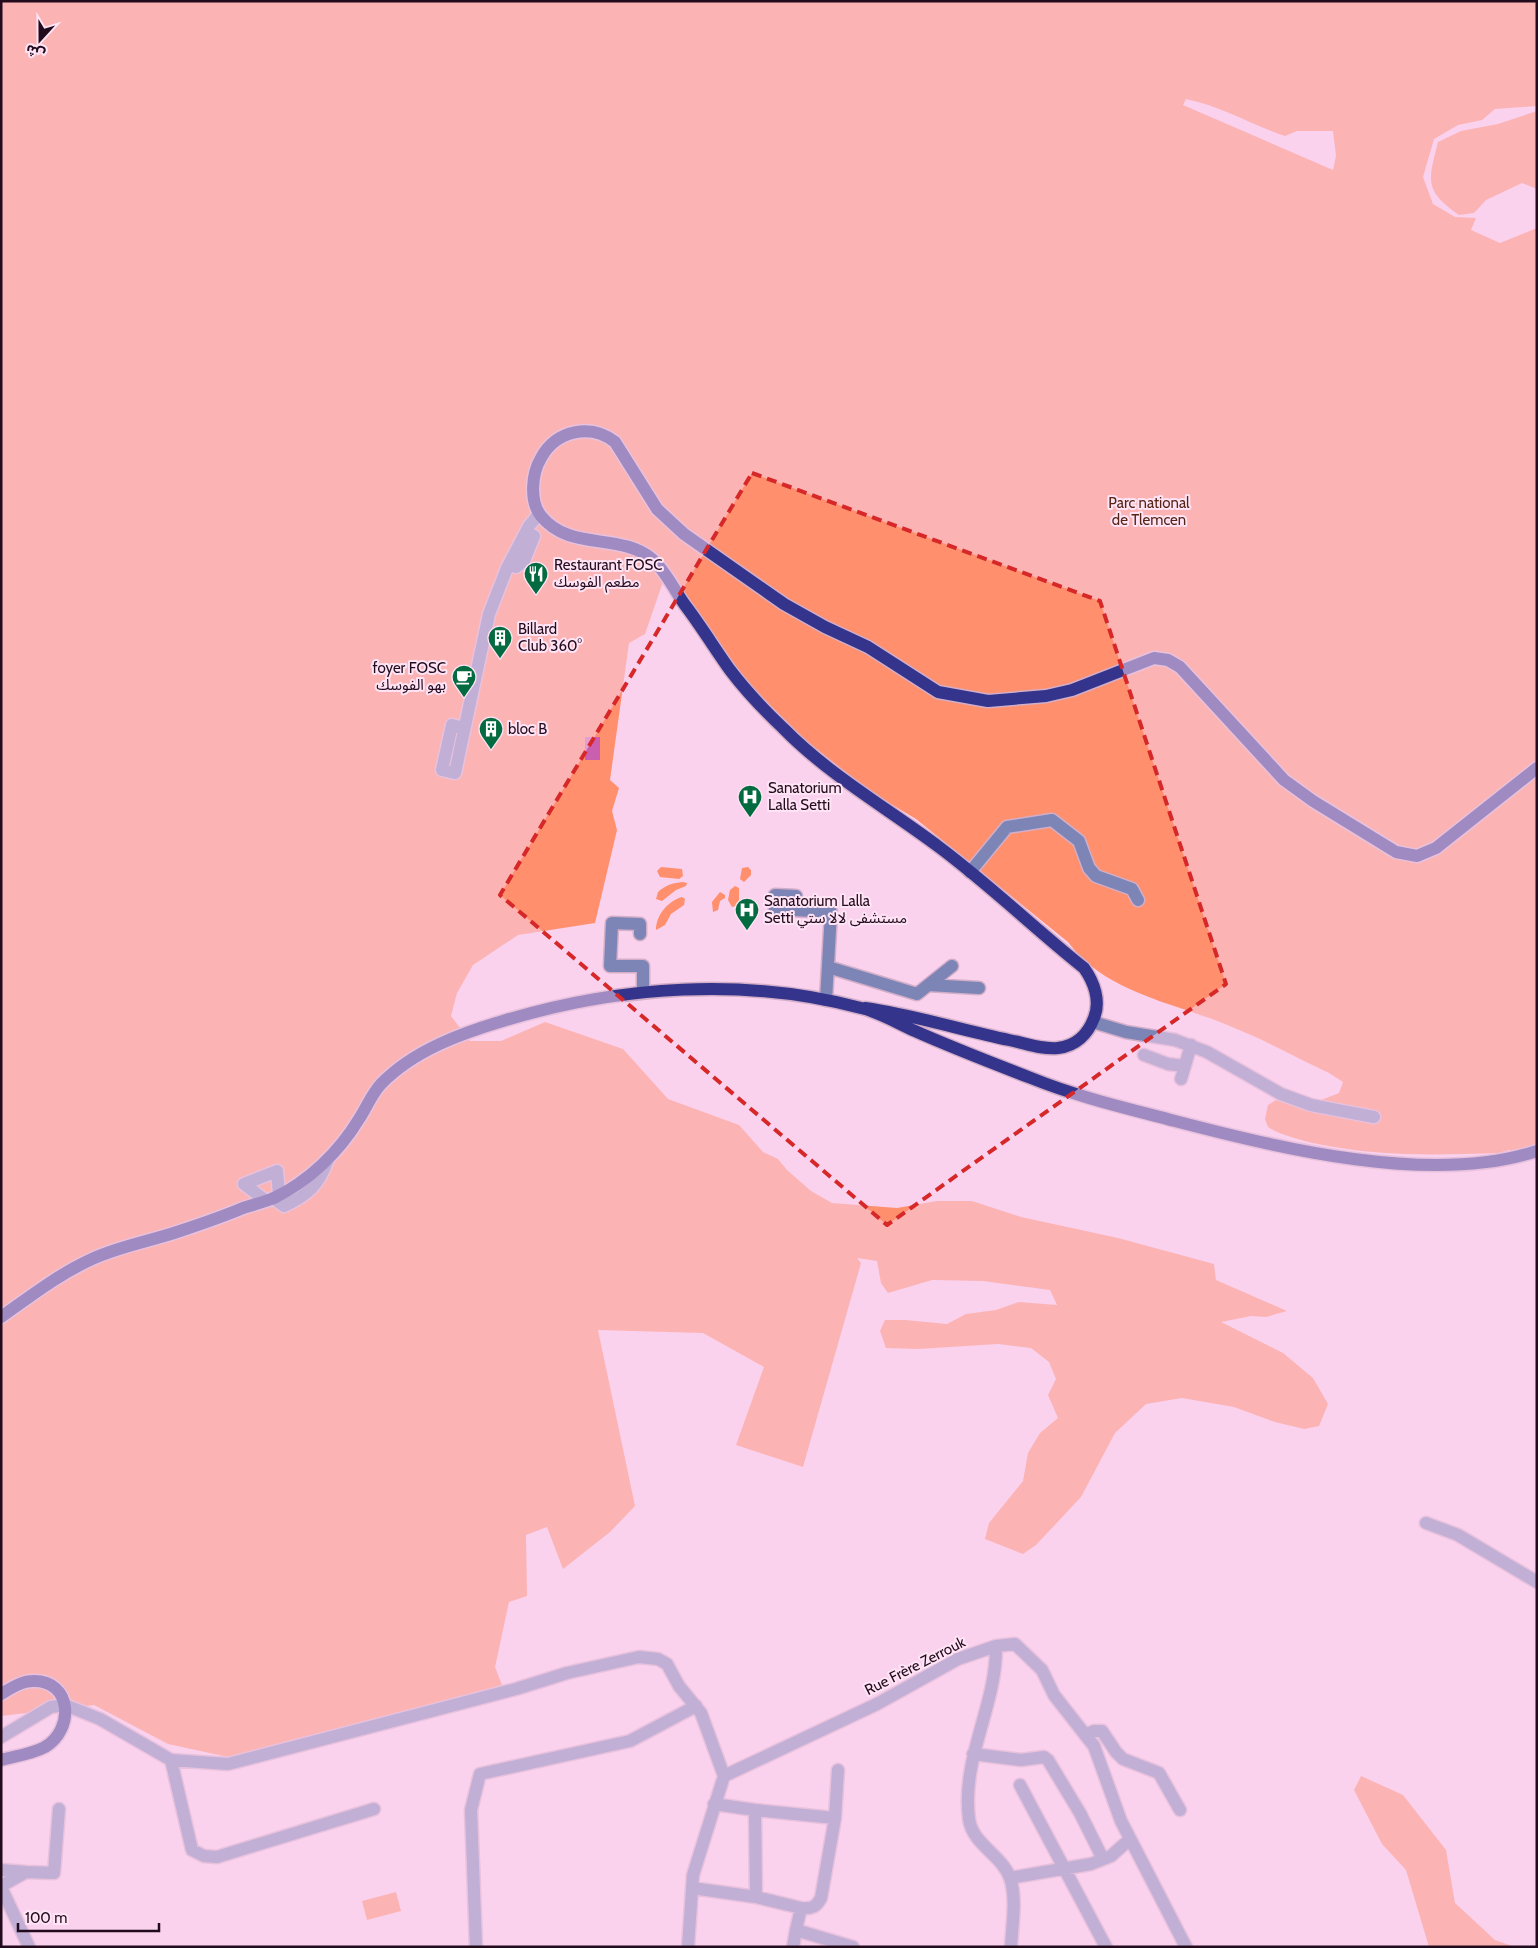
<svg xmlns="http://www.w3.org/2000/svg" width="1538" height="1948" viewBox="0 0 1538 1948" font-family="Cabin,'Noto Sans Arabic',sans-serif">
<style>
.green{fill:#ff8f6d;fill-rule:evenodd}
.water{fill:#ca5fb0}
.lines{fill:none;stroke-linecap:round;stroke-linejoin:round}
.minor-casing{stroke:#d3aec8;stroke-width:15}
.major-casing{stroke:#d3aec8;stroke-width:15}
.minor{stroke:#7d85b6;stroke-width:12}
.major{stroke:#34348c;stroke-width:12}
.marked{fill:none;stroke:#d62828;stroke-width:4;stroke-dasharray:10 6;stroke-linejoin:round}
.labels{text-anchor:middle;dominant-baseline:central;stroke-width:4;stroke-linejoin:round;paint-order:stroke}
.park-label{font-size:15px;fill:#562415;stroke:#ffe4f6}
.poi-label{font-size:15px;fill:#220b1c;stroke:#ffe4f6;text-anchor:start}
.street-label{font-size:15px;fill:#220b1c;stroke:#ffe4f6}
</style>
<rect width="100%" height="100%" fill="#fad2ee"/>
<path class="green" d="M1 1H1537V106L1495 109 1482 120 1458 125 1434 139 1423 177 1433 204 1455 217 1476 218 1471 230 1500 243 1537 228V1144L1514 1152 1509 1150 1499 1153C1437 1155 1380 1157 1318 1144 1301 1140 1283 1136 1268 1127L1265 1119 1268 1105 1276 1100 1301 1108 1339 1093 1343 1082 1329 1073C1297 1058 1265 1040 1232 1027 1177 1003 1106 994 1068 942L916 819 871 792 804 739 750 685 666 573 645 634 629 643 610 780 619 788 612 811 617 830 595 923 518 935 473 965 457 993 451 1016 470 1041H501L545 1022 623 1049 668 1099 739 1125 763 1152 778 1159 787 1170 811 1191 832 1203 897 1208 937 1201H972L1021 1217 1118 1238 1214 1264 1216 1280 1287 1311 1266 1317 1251 1316 1221 1322 1283 1353 1313 1378 1328 1404 1319 1426 1304 1429 1275 1422 1234 1407 1182 1398 1146 1404 1115 1433 1081 1497 1036 1545 1023 1554 985 1539 989 1523 1023 1481 1028 1453 1040 1433 1058 1418 1048 1395 1056 1379 1049 1362 1031 1348 998 1344 918 1349 886 1348 880 1331 885 1320H905L947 1324 966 1314 996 1310 1019 1302 1057 1305 1050 1290 983 1281 932 1280 888 1293 881 1283 877 1261 857 1258 861 1263 803 1467 736 1445 764 1367 703 1333 598 1330 635 1506 610 1532 563 1569 547 1527 526 1535 527 1596 509 1602 495 1667 502 1685 481 1694 228 1757 168 1744 94 1705 1 1716ZM1186 99C1221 106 1252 125 1285 136L1297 131H1333L1336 156 1333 170 1183 105Z
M1537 111V189L1522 183 1486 200 1474 213 1459 215C1424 190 1428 182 1438 142L1461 131 1498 124Z
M661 867 682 869 683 876 679 879 660 877 657 871Z
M748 867 751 870V875L744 882 740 879 742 868Z
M683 882 687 883 686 886 676 890 662 901 656 899 658 892C666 885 672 883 683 882Z
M735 886 739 888V905L732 907 728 900 730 890Z
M720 892 725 895V898L720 901 718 910 713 912 712 902Z
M682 897 685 899 684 905 671 914 665 925 656 930C656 915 668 901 682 897Z
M1361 1776 1403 1795 1446 1850 1455 1903 1495 1940 1515 1947H1429L1406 1870 1382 1844 1354 1790Z
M396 1892 401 1911 367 1920 362 1901Z"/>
<path class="water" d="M585 737H600V760H585Z"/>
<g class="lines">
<defs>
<path id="minor" d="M509 565 516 567 524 561 534 536 526 532
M464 728 452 725 442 770 455 773 489 614 507 568 529 526 539 514
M970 872 1007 827 1052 820 1079 841 1089 868 1096 876 1132 889 1138 900
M795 910 796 896 775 895V909L831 912 826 1000
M640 934V924L612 923 610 966H643V992
M828 967 917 994 952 966
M928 985 979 988
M1093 1022 1126 1032 1175 1040 1207 1052 1281 1094 1311 1105 1374 1117
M1144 1055 1168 1064 1185 1066
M1181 1079 1191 1045
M273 1198 284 1206C308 1195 319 1185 328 1159
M266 1201 244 1184 277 1171 279 1195
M1426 1523 1458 1535 1537 1582
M996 1646 1015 1644 1042 1670 1054 1695 1094 1746 1121 1821 1186 1947
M1085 1735 1094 1731H1102L1116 1752 1123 1759 1159 1773 1180 1810
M1 1737 51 1707 65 1705 100 1719 171 1760 228 1764 516 1689 567 1673 639 1657 658 1659 667 1664 679 1686 701 1713 724 1776 693 1875 688 1947
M973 1754 1021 1760 1044 1757 1048 1760 1080 1813 1103 1859
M171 1760 192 1850 204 1856 217 1857 374 1809
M724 1776 877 1704 958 1659 996 1646C997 1705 961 1758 969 1819 972 1844 1002 1855 1010 1878 1017 1898 1012 1926 1011 1947
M1020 1785 1106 1947
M714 1804 755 1810 756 1897
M755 1810 835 1818 838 1770
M1 1870 26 1872 1 1886
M26 1872 54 1873 59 1809
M1010 1878 1091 1864 1111 1856 1130 1839
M1 1887 29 1947
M692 1888 756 1897 801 1908 796 1930 853 1947
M801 1908C812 1909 816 1907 821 1898L835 1818
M476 1947 471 1810 480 1774 630 1741 696 1706
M793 1947 796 1930"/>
<path id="major" d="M865 1008C914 1015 961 1030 1009 1040 1025 1043 1042 1050 1058 1048 1076 1046 1088 1034 1094 1018 1101 1001 1094 982 1084 968 1035 929 990 885 939 847 887 808 829 775 783 728 764 710 746 691 730 670 715 649 701 626 685 605 674 590 666 571 652 559 620 532 570 552 541 516 529 501 532 473 541 458 556 430 591 423 615 442L657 509 684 534 784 604 825 627 868 647 938 692 988 701 1046 696 1072 690 1154 658 1168 660 1180 667 1284 780 1313 801 1396 852 1417 856 1436 848 1537 768
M1 1317C31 1296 59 1274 92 1259 120 1246 151 1241 180 1231 201 1224 222 1217 243 1208 253 1205 264 1202 274 1198 309 1181 339 1152 359 1119 367 1107 371 1095 381 1084 414 1050 462 1033 506 1020 620 986 745 977 861 1008 879 1012 897 1023 915 1031 953 1048 992 1063 1031 1078 1078 1097 1126 1108 1175 1121 1279 1148 1432 1186 1537 1151
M1 1694C11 1688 22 1681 33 1681 72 1680 75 1729 45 1747 32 1754 16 1756 1 1760"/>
</defs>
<use href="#minor" class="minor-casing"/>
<use href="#major" class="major-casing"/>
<use href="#minor" class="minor"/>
<use href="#major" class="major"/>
</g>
<path d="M0 0H1538V1948H0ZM752 473 1100 601 1226 984 887 1225 500 895Z" fill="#fad2ee" fill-opacity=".55" fill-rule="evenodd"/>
<path class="marked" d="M752 473 1100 601 1226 984 887 1225 500 895Z"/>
<defs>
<symbol id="restaurant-pin" viewBox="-11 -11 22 30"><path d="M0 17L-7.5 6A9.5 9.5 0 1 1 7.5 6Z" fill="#046a40" stroke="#ffe4f6"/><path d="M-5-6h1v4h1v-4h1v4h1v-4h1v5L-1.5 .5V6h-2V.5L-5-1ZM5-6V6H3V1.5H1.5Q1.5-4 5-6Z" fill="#fff"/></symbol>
<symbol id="building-pin" viewBox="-11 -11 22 30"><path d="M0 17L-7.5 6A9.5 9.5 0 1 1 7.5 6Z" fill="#046a40" stroke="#ffe4f6"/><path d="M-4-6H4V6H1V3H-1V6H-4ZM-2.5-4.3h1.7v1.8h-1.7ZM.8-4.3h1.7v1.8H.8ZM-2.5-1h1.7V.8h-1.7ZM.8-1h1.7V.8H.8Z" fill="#fff"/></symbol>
<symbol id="cafe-pin" viewBox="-11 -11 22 30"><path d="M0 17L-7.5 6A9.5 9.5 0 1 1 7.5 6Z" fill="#046a40" stroke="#ffe4f6"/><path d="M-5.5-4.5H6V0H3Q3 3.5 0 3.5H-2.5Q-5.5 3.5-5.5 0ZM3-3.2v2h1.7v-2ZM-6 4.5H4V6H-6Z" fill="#fff"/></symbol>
<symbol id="hospital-pin" viewBox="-11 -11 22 30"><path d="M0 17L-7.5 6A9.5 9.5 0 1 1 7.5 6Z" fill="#046a40" stroke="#ffe4f6"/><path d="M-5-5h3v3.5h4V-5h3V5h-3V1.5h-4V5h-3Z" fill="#fff"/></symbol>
</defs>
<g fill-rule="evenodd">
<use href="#restaurant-pin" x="522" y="560" width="28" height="38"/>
<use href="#building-pin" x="486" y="624" width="28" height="38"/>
<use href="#cafe-pin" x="450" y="663" width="28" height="38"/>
<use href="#building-pin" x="477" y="715" width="28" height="38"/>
<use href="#hospital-pin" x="736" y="783" width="28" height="38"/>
<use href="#hospital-pin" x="733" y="896" width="28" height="38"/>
</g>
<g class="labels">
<g class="park-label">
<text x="1149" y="503">Parc national<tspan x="1149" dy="17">de Tlemcen</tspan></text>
</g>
<g class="poi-label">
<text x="554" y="565">Restaurant FOSC<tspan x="554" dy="17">مطعم الفوسك</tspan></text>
<text x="518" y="629">Billard<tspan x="518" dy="17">Club 360°</tspan></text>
<text x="446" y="668" text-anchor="end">foyer FOSC<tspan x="446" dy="17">بهو الفوسك</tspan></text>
<text x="508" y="729">bloc B</text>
<text x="768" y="788">Sanatorium<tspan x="768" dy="17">Lalla Setti</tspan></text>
<text x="764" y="901">Sanatorium Lalla<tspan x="764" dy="17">Setti مستشفى لالا ستي</tspan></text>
</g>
<g class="street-label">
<text transform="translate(915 1666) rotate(-27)">Rue Frère Zerrouk</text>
</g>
</g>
<rect width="1538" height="1948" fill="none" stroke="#220b1c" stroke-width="5"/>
<g transform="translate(40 40) rotate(201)" stroke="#ffe4f6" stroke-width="4" paint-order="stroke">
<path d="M0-4L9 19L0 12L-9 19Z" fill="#220b1c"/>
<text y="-8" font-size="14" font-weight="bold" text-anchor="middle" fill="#220b1c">ش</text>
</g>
<path d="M18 1923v8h141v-8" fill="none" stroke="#220b1c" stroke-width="2.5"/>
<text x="25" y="1923" font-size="15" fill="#220b1c" stroke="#ffe4f6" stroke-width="4" paint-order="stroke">100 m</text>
</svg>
